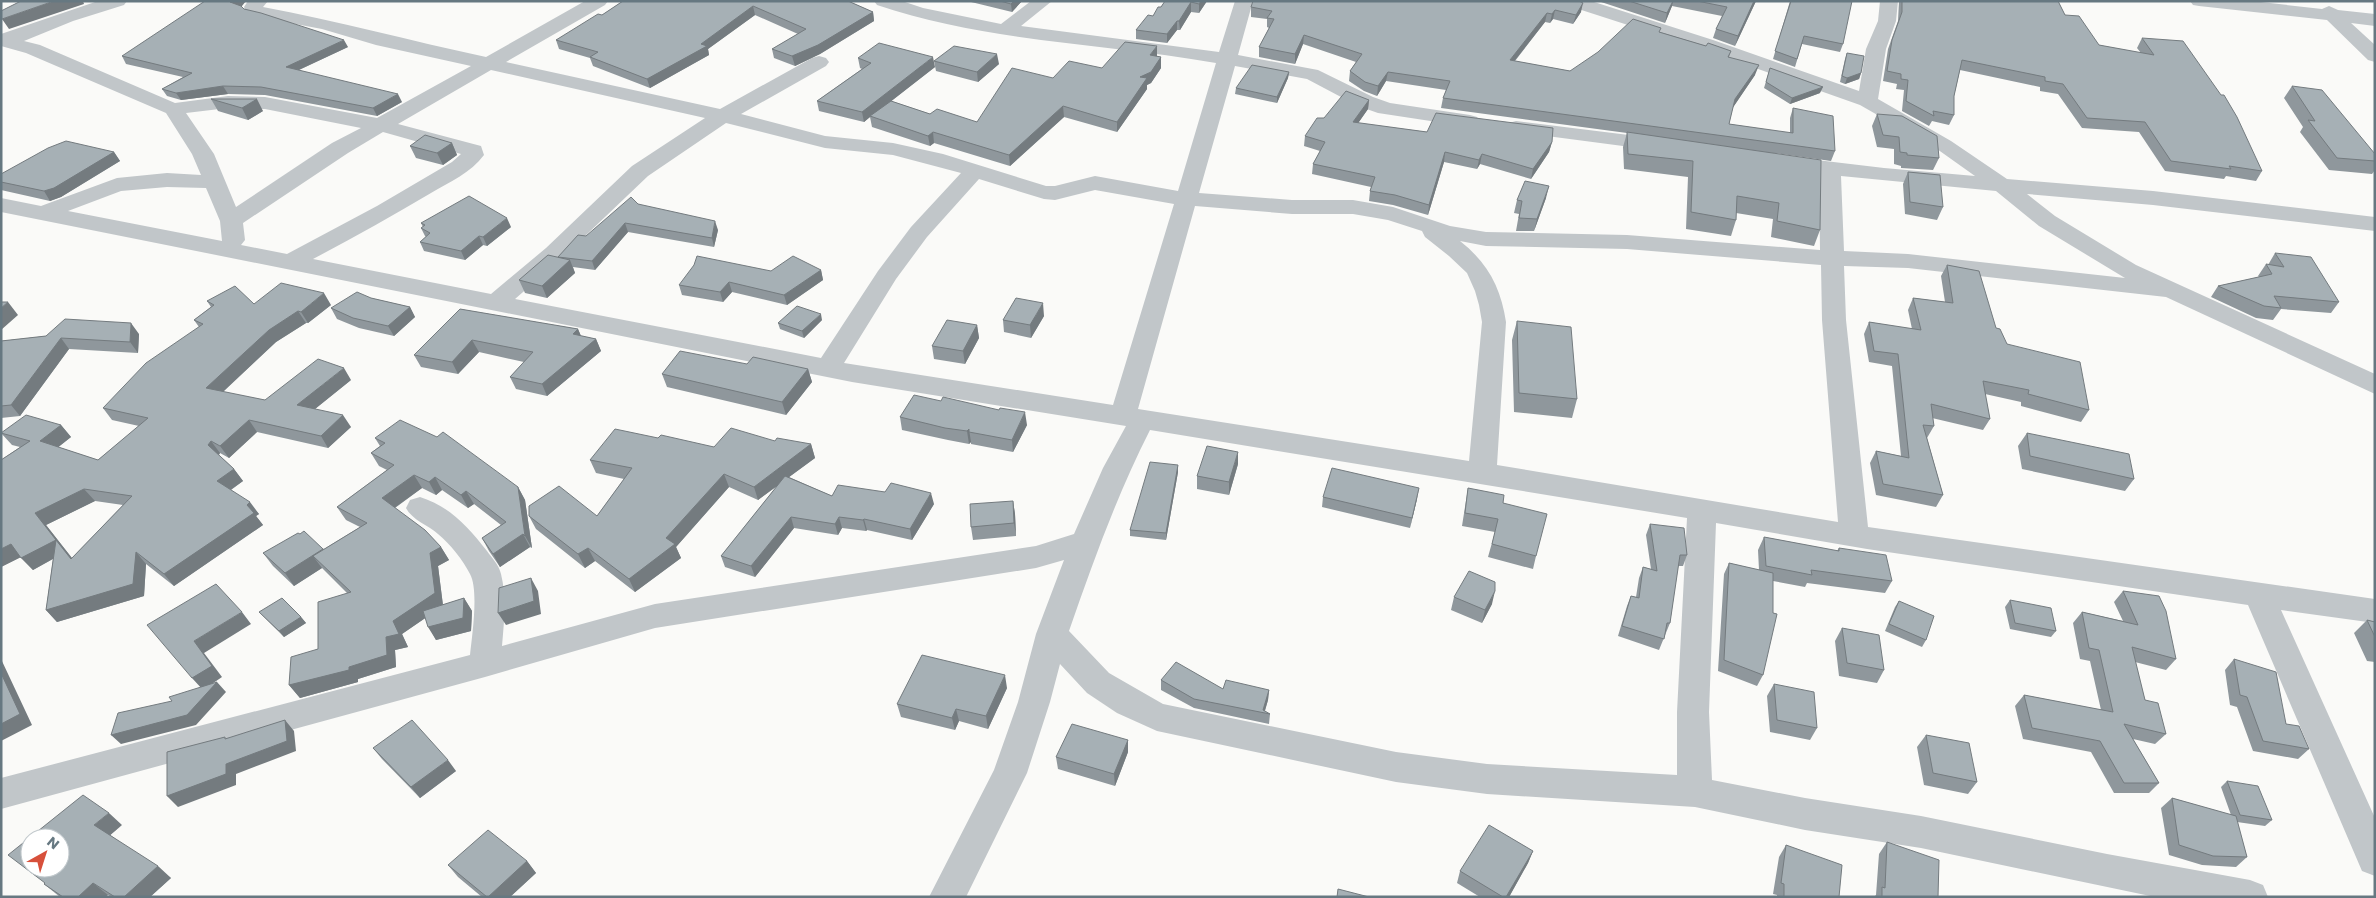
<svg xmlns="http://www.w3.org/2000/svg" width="2376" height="898" viewBox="0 0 2376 898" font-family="Poppins,sans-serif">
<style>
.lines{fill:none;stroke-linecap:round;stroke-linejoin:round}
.minor{fill:#c1c6c9;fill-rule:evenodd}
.wall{fill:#8f979c;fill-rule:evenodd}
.shaded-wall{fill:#747b7f}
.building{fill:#a6b0b5;stroke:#747b7f;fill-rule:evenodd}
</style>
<rect width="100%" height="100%" fill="#fafaf8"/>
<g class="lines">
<path class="minor" d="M98 1H127L124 5 73 21 24 41 40 45 175 103 228 96 265 97 377 118 471 66 376 45 322 29 248 15 244 7 248 1H268L263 7C338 21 411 41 486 57L585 1H608L605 5 506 62 720 109 812 58 819 56 826 58 829 62 826 66 741 114 825 136 893 143 943 154 1046 186H1055L1095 176 1178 191 1216 63C1103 43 986 42 877 5L874 1H902L923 8 1001 24 1031 1H1052L1021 26 1219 52 1235 1H1253L1238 55 1318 70 1373 97 1390 103 1470 115 1477 117 1480 121 1477 125 1470 127 1378 113 1358 106 1307 79 1235 66 1199 193 1292 200H1353L1393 207 1450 226 1486 232 1627 235 1820 250 1819 173 1775 167 1772 162 1775 157 1783 156 1884 168 1975 176 1937 149 1860 105 1699 48 1566 5 1563 1H1591L1713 40 1859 91 1866 49 1878 21 1880 1H1898L1896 21 1886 49 1878 99 1951 141 2007 179 2153 191 2375 217V231L2153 205 2027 194 2055 216 2136 265 2375 374V394L2166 297 1908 268 1844 266 1846 320 1868 527 2375 599V623L2281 610 2375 818V876L2362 871 2248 605 1867 549 1716 523 1709 712 1712 780 1805 798 1921 816 2107 854 2250 880 2263 885 2268 897H2155L1921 848 1805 830 1695 807 1487 794 1396 782 1157 731 1117 713 1087 693 1060 664 1050 702 1027 773 966 897H929L994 770 1018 702 1036 634 1064 560 1036 568 655 628 485 677 1 809V778L470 655C472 636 479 590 470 574 463 560 450 544 438 534 428 525 412 520 406 508L410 500 420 497C451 507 468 527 487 551 492 558 499 565 501 574 507 598 504 622 502 646L655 604 1036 546 1074 534 1103 468 1126 426 852 382 1 212V198L41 206 117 178 167 173 201 175 192 154 166 113 26 53 1 46V34ZM491 70 705 118 632 166 546 248 491 294 313 259C353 238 392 216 431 193 449 182 471 173 484 155L481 146 398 124ZM228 108 265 109 361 128 332 143 236 207 214 154 186 113ZM726 123 825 148 893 155 961 173 911 227 878 271 821 358 515 299 562 258 648 176ZM383 132 461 154 452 162 377 206 287 254 241 245 245 240 243 223 348 153ZM1841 176 1996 191 2039 226 2125 278 1908 254 1844 251ZM979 179 1044 199 1055 200 1095 190 1174 204 1113 405 844 363 896 279 927 237ZM167 187 206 188 220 221 222 241 68 211 121 191ZM1195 206 1292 214H1353L1388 220 1422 231 1425 237 1449 256 1467 273 1475 291 1479 305 1482 322 1469 461 1138 409ZM1460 241 1486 246 1627 249 1821 265 1822 320 1838 522 1497 465 1506 322C1501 288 1488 263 1460 241ZM1150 430 1687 518 1677 712V775L1487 764 1396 752 1163 704 1109 673 1069 631C1093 562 1117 495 1150 430Z
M2190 1H2252L2322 9 2329 6 2338 10 2375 14V26L2351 23 2375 45V62L2368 60 2327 20 2199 6 2193 5Z
M1516 121 1661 139 1668 141 1672 145 1668 149 1661 151 1509 131 1506 127 1509 123Z"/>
</g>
<path class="wall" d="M623 1H848L873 12 874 21 820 54 795 66 774 58 772 49 798 34 755 15 708 49 709 55 650 88 593 66 590 58 559 49 556 40 602 15Z
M967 1H1022L1012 12Z
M1165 1H1207L1199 13 1191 12 1180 30H1177L1167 43 1136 39V30L1153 16 1161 7Z
M1579 1 1581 12 1573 24 1553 19 1550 23 1545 22 1515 61 1570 71 1660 32 1706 46 1731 51 1729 57 1755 75 1733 107 1729 124 1790 133V118L1793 108 1835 151 1831 161 1774 153 1820 230 1814 246 1771 237 1773 219 1736 213V220L1731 236 1686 229 1688 177 1624 169 1623 147 1627 133 1441 108 1443 98 1446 90 1386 81 1377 96 1364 91 1349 81 1350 71 1356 62 1303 44 1295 64 1259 57V47L1269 28 1267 27V19L1251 17V7Z
M1598 1H1756L1735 46 1713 38 1716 29 1722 16 1672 6 1665 23Z
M1790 1 1843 44 1840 52 1802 44 1795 67 1773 59Z
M1899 1H2058L2065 15 2099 45 2141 53 2137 48 2142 38 2262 171 2256 181 2226 176 2224 179 2165 171 2139 132 2082 128 2058 94 2040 91V87L1960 70 1954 96V115L1949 125 1932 121 1929 126 1902 111 1904 90 1896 89 1897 84 1883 81 1888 49 1898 21Z
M242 6V7L244 9 348 47 299 70 402 102 377 116 265 95 228 94 181 100 167 96 162 89 183 77 126 64 122 56Z
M1847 53 1861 73 1859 79 1845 84 1840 82 1845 59Z
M1157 56 1161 57V68L1151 83 1147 85V89L1117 132 1064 117 1010 166 934 143 930 146 872 127 870 117 864 122 819 111 817 101 862 69 860 68 858 58 935 67 891 101 930 114 977 122 1102 68Z
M934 61 999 64 978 82 936 71Z
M1770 68 1820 93 1790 104 1764 88Z
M1289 72 1288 78 1277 103 1235 94 1236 88Z
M2292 86 2375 154V170L2372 174 2329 170 2300 132 2303 127 2284 98Z
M211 99 263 111 248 120 218 111Z
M1369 100 1368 109 1358 123 1427 132 1552 142 1549 152 1531 179 1480 164 1477 169 1444 162 1428 215 1393 205 1369 201 1370 191 1371 187 1312 174 1313 164 1320 151 1304 146 1305 136 1324 118Z
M1877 114 1939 158 1933 170 1901 168V166L1894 164V149L1877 147 1872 126Z
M452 143 457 155 443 165 416 158 410 146Z
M114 152 120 161 61 197 50 201 1 190V174Z
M1908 172 1943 207 1937 220 1905 214 1903 184Z
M1546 198 1534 231H1516L1519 214 1514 213 1517 200Z
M638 204 718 230 714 247 628 232 595 270 573 267 575 273 547 298 525 293 519 280 559 258 586 236Z
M421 223 511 227 487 246 483 245 465 260 424 251 420 242 426 237 425 236 421 228 423 227Z
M2275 253 2339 302 2331 313 2281 309 2273 320 2256 318 2211 297 2218 286 2259 277 2258 276 2266 264 2268 265Z
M1947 265 2007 344 2089 410 2081 422 2021 406V402L1985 394 1990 419 1983 430 1932 418 1934 426 1927 438 1943 495 1936 507 1876 495 1870 463 1876 451 1901 456 1892 366 1869 362 1864 334 1869 322 1912 329 1908 310 1913 298 1945 302 1941 276Z
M821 270 823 280 787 305 732 292 723 302 682 295 679 285 771 271Z
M371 298 410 307 415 317 394 336 359 328 337 319 331 308Z
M207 301 254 304 331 305 308 323H306L276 342 223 392 265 400 351 380 315 409 351 427 328 448 257 432 229 458 220 453 219 455 234 469 243 481 231 490 259 514 256 516 263 525 174 586 146 564 144 596 57 622 46 610 53 559 33 570 21 557 1 567V460L20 447 12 445 1 433 61 425 71 437 58 447 98 460 139 426 112 420 103 408 199 327 194 320 211 307ZM95 501 123 505 72 558 46 525Z
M460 309 578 329 581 336 596 339 601 351 547 396 516 389 510 377 524 362 479 352 458 374 421 367 414 355Z
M1044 316 1031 338 1004 332 1003 320Z
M822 320 804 338 780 329 778 323Z
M1517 321 1577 399 1572 418 1514 412 1512 340Z
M977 325 979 338 965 364 934 359 932 346Z
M139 334 138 353 69 349 20 416 1 418V341L46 336Z
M747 364 808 369 812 382 786 415 667 387 662 374Z
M900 417 1027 425 1013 452 971 444V442L969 444 948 440 902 430Z
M2027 433 2134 479 2125 491 2022 469 2018 446Z
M375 438 518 487 525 500 532 548 530 547 500 567 489 551 482 538 501 525 474 504 468 508 442 490 436 495 422 488 395 508 441 547 449 560 438 566 443 605 464 598 472 611 471 631 436 640 425 618 402 634 408 647 395 650 396 667 358 679V682L300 698 289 685 318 649 347 593 322 568 294 586 273 566 263 553 300 534 324 549 360 527 346 520 337 507 387 470 379 466 371 453 380 446Z
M658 438 714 447 775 441 811 444 815 458 789 477 832 496 934 504 912 540 867 530 866 531 842 528 838 535 794 528 755 577 725 567 721 556 777 486 758 500 729 487 676 547 681 558 635 592 595 561 585 568 536 529 529 516H597L624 479 596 473 590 460Z
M1238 464 1229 495 1197 489V476Z
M1178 465V472L1166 540 1130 536V530Z
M1468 488 1503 503 1536 556 1533 569 1488 557 1495 532 1462 526Z
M1323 497 1417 499 1410 528 1322 507Z
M1013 501 1015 514 1016 536 973 540 971 527Z
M1650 524 1687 555 1683 566H1678L1670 623 1659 650 1618 636 1627 606 1631 596 1636 597 1639 578 1643 567 1651 569 1646 535Z
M1764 537 1837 551 1839 548 1892 581 1885 593 1807 583 1805 587 1773 581 1763 675 1757 686 1718 671 1724 574 1729 563 1759 570 1758 550Z
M2123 591 2176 659 2166 670 2135 662 2145 700 2166 734 2155 744 2133 739 2159 783 2149 793H2114L2091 752 2023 739 2015 706 2024 695 2101 710 2090 661 2080 659 2073 623 2082 612 2123 621 2114 602Z
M1454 597 1492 604 1482 623 1451 610Z
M2010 600 2056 631 2051 637 2010 629 2005 607Z
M1899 601 1926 640 1922 647 1885 631 1895 607Z
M259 612 301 617 306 623 284 637Z
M2367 620 2375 622V662L2367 661 2354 633Z
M1842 628 1884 670 1877 683 1839 676 1835 641Z
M2234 659 2286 724 2309 749 2298 759 2253 751 2237 707 2230 705 2225 670Z
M1161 680 1223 689 1269 690 1268 700 1265 711 1270 714 1269 724 1194 708 1161 690Z
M1774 684 1817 728 1810 740 1770 732 1767 696Z
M1007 688 988 729 959 721 955 730 901 717 897 704Z
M1926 735 1977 782 1968 794 1924 785 1917 747Z
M1128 740V752L1115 786 1058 769 1056 757Z
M373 748 456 771 420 798 382 759Z
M2227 781 2272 820 2265 826 2237 822 2247 857 2236 867 2202 865 2169 855 2161 808 2172 798 2231 815 2221 787Z
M122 825 110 835 171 878 150 897H111L108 895 105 897H60L44 884Z
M1887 842 1938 897H1874L1876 895 1879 854Z
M1786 845 1839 897H1777V895L1773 894 1779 857Z
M1533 851 1528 863 1509 897H1480L1457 883 1460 871Z
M527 861 536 873 510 897H482L458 877 448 865Z"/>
<path class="shaded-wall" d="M54 1H83L84 4 9 29 2 19Z
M233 1H246L242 6 235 10 230 2Z
M1014 1H1022L1012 12 1011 4Z
M1201 1H1207L1199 13V4Z
M1673 1 1672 6 1665 23 1667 13Z
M1754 1H1756L1735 46 1738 36Z
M1191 2V12L1180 30 1179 21Z
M1583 3 1581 12 1573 24 1576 15Z
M753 6 755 15 708 49 709 55 650 88 647 79 701 44Z
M1555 10 1553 19 1550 23 1552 14Z
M873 12 874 21 820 54 795 66 792 56Z
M1547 13 1545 22 1508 69 1510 60Z
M1177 21V30L1167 43V34Z
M1304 35 1303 44 1295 64V54Z
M344 40 348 47 290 74 286 67Z
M1157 46V56L1150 66V55Z
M997 54 999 64 978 82 977 72Z
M933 57 935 67 871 117 870 116V117L864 122 862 112Z
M1161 57V68L1151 83 1147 85V89L1117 132V122L1140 77Z
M1759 65 1755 75 1732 109 1735 99Z
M1289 72 1288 78 1277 103V97Z
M1388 72 1386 81 1377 96 1378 86Z
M1861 73 1859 79 1845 84 1847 78Z
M223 86 228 94 181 100 176 93Z
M1823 87 1820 93 1790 104 1792 98Z
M398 94 402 102 377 116 373 108Z
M257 99 263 111 248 120 242 108Z
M1369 100 1368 109 1352 132 1353 122Z
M1063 106 1064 117 1010 166 1009 155Z
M933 132 934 143 930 146 928 136Z
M1552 142 1549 152 1531 179 1533 169Z
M452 143 457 155 443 165 437 153Z
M114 152 120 161 61 197 50 201 44 191Z
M1445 152 1444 162 1428 215 1429 205Z
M1482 154 1480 164 1477 169 1479 160Z
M1549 186 1546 198 1534 231 1537 219Z
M507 218 511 227 487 246 483 237Z
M715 221 718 230 714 247 712 238Z
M625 223 628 232 595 270 592 261Z
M479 236 483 245 465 260 461 251Z
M570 260 575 273 547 298 542 286Z
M821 270 823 280 787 305 784 295Z
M729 282 732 292 723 302 720 292Z
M324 293 331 305 308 323 301 312Z
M8 302 18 315 1 330V308Z
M1043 303 1044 316 1031 338 1030 325Z
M410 307 415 317 394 336 388 326Z
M298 311 306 323 276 342 214 400 206 388 269 330Z
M821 314 822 320 804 338 802 331Z
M131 323 139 334 138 353 130 342Z
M977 325 979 338 965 364 963 351Z
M578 329 583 341 573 334Z
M61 338 69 349 20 416 11 405Z
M596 339 601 351 547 396 542 384Z
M472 340 479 352 458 374 452 362Z
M344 368 351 380 305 417 297 405Z
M808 369 812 382 786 415 782 402Z
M1025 412 1027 425 1013 452 1012 440Z
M343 415 351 427 328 448 321 436Z
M249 420 257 432 229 458 220 446Z
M61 425 71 437 51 453 40 441Z
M969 429 971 442 969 444 967 431Z
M211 441 220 453 217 457 208 445Z
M811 444 815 458 758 500 754 487Z
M1238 452V464L1229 495V482Z
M1178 465V472L1166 540V533Z
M234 469 243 481 226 493 217 481Z
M724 474 729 487 676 547 681 558 635 592 629 579 666 538Z
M414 475 422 488 390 511 382 498Z
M435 477 442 490 436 495 429 482Z
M518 487 525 500 532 548 525 536Z
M1419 488 1417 499 1410 528 1412 518Z
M84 489 95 501 46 525 82 571 65 552 33 570 21 558 35 513Z
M466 491 474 504 468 508 461 495Z
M931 493 934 504 912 540 910 529Z
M1013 501 1015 514 1016 536 1014 523Z
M250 502 259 514 256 516 263 525 174 586 164 574Z
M791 517 794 528 755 577 751 566Z
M839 517 842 528 838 535 835 524Z
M864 519 867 530 866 531 863 520Z
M523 534 530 547 500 567 493 554Z
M11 544 23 556 1 567V549Z
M441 547 449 560 438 566 443 606 402 634 408 647 395 650 396 667 358 679V682L300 698 289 685 349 667 386 637 393 621 430 553Z
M588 548 595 561 585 568 578 554Z
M323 549 313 556 322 568 294 586 285 573Z
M136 552 146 564 144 596 57 622 46 610Z
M531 578 538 591 541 614 506 625 498 613Z
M1495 591 1492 604 1482 623 1485 610Z
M464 598 472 611 471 631 436 640 428 627Z
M242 612 251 624 204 653 222 677 203 690 192 678 194 641Z
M301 617 306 623 284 637 279 631Z
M1 659 32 725 1 741Z
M1005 675 1007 688 988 729 986 716Z
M217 682 226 692 196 725 121 744 111 735Z
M1269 690 1268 700 1264 713 1263 710Z
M956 709 959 721 955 730 952 718Z
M285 720 294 731 296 751 236 774V785L178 807 167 796 226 764Z
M1128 740V752L1115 786 1114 774Z
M448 760 456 771 420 798 411 787Z
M109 813 122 825 108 837 94 825Z
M1533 851 1528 863 1509 897H1506Z
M527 861 536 873 510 897H488Z
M158 866 171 878 150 897H124Z
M93 883 108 895 105 897H78Z"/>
<path class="building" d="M21 1H54L2 19 1 17V11Z
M205 1H233L230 2 241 6 244 9 261 13 344 40 286 67 398 94 373 108 261 87 223 86 176 93 162 89 192 73 122 56Z
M623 1H848L873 12 818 45 792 56 772 49 806 29 753 6 701 44 707 46 647 79 590 57 598 52 556 40 598 14 602 15Z
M1000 1H1014L1011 4Z
M1165 1H1201L1199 4 1191 2 1179 21H1177L1167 34 1136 30 1148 15 1153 16 1158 7H1161Z
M1253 1H1579L1583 3 1576 15 1555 10 1552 14 1547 13 1510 60 1570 71 1598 52 1633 19 1661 28 1659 32 1706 46 1708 43 1731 51 1728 57 1759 65 1735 99 1729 124 1793 133V108L1833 116 1835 151 1443 98 1450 81 1388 72 1378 86 1365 82 1350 71 1362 54 1304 35 1295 54 1259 47 1274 19 1267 18 1272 11 1251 7Z
M1629 1H1673L1667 13Z
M1697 1H1754L1738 36 1716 29 1727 7Z
M1791 1H1852L1843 44 1804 36 1797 59 1775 51Z
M1902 1H2058L2065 15 2079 16 2099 45 2154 55 2142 38 2183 41 2221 95H2224L2237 117 2262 171 2229 166 2231 169 2171 161 2145 122 2087 118 2063 84 2045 81V77L1962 60 1954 96V115L1933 111 1934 116 1906 101 1908 80 1901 79V74L1887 71 1892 40 1902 12Z
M1125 42 1157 46 1150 55 1161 57 1151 72 1140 77 1147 78 1117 122 1063 106 1009 155 933 132 928 136 870 116 891 101 930 114 937 109 977 122 1012 68 1053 78 1069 61 1102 68Z
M879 43 933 57 862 112 817 101 871 63 858 58Z
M954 46 997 54 977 72 934 61Z
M1847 53 1864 56 1861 73 1847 78 1842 76Z
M1252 65 1289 72 1277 97 1236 88Z
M1770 68 1823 87 1792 98 1766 82Z
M2292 86 2322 90 2375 154V161L2337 158 2308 120 2315 121Z
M1346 91 1369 100 1353 122 1427 132 1436 113 1553 128 1552 142 1533 169 1482 154 1479 160 1445 152 1429 205 1395 195 1370 191 1375 177 1313 164 1325 142 1305 136 1317 118H1324Z
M211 99H257L242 108Z
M1877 114 1902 116 1937 136 1939 158 1907 155V153L1900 152 1899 137 1883 135Z
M1627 132 1821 160 1820 230 1777 221 1779 203 1737 196 1736 220 1691 212 1693 161 1628 154Z
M425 135 452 143 437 153 410 146Z
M66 141 114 152 54 188 44 191 1 182V174L48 148Z
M1908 172 1940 175 1943 207 1910 202Z
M1525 181 1549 186 1537 219 1519 218 1522 201 1517 200Z
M469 196 507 218 483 237 479 236 461 251 420 242 430 233 421 228 425 225 421 223Z
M631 197 638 204 715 221 712 238 625 223 592 261 558 257 578 235 586 236Z
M2275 253 2311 257 2339 302 2274 296 2281 308 2264 306 2218 286 2272 274 2266 264 2284 267Z
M548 255 570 260 542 286 519 280Z
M697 256 771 271 793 256 821 270 784 295 729 282 720 292 679 285 694 265Z
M1947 265 1979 271 1996 328 2000 329 2007 344 2080 362 2089 410 2028 394 2029 390 1983 381 1990 419 1931 404 1934 426 1923 425 1943 495 1883 484 1876 451 1909 458 1898 354 1874 351 1869 322 1921 330 1913 298 1953 303Z
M281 283 324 293 301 312 298 311 269 330 206 388 265 400 318 359 344 368 297 405 343 415 321 436 249 420 220 446 211 441 208 445 234 469 217 481 250 502 247 505 254 513 164 574 136 552 133 584 46 610 56 540 71 559 132 496 84 489 35 513 56 540 21 558 11 544 1 549V460L30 441 1 433 26 415 61 425 40 441 98 460 148 418 103 408 146 363 203 324 194 320 214 305 207 301 235 286 254 304Z
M357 292 371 298 410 307 388 326 353 318 331 308Z
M1016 298 1043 303 1030 325 1003 320Z
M1 302H8L1 308Z
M797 306 821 314 802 331 778 323Z
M460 309 578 329 573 334 596 339 542 384 510 377 533 352 472 340 452 362 414 355Z
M65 319 131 323 130 342 61 338 11 405 1 406V341L46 336Z
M947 320 977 325 963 351 932 346Z
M1517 321 1571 327 1577 399 1519 393Z
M680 351 747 364 753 357 808 369 782 402 662 374Z
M914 395 941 401 943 397 999 410 1000 408 1025 412 1012 440 969 432V429L967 431 945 428 900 417Z
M400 420 437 437 443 432 518 487 525 536 523 534 493 554 482 538 506 522 466 491 461 495 435 477 429 482 414 475 382 498 425 530 441 547 430 553 435 593 393 621 399 634 386 637 387 655 349 667V670L289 685 291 657 318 649V602L351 592 313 556 367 523 337 507 394 465 371 453 385 443 375 438Z
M731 428 775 441 777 438 811 444 754 487 724 474 666 538 675 544 629 579 588 548 578 554 529 516V506L559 486 597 516 632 468 590 460 615 429 658 438 661 435 714 447Z
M2027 433 2129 454 2134 479 2030 456Z
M1207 446 1238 452 1229 482 1197 476Z
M1150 462 1178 465 1166 533 1130 530Z
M1332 468 1419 488 1412 518 1323 497Z
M785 476 832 496 838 485 885 492 891 483 931 493 910 529 864 519 863 520 839 517 835 524 791 517 751 566 721 556Z
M1468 488 1504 495 1503 503 1547 514 1536 556 1492 544 1498 519 1465 513Z
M1013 501 1014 523 971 527 970 504Z
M1650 524 1684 528 1687 555H1680L1670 623H1667L1664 639 1622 626 1631 596 1639 598 1643 567 1657 571Z
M304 531 323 549 285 573 263 553 298 533 300 534Z
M1764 537 1839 551V548L1886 555 1892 581 1811 570 1812 575 1766 566Z
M1729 563 1773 573V613L1777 614 1763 675 1724 660Z
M1469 571 1495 582V591L1485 610 1454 597Z
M531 578 534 601 498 613 499 588Z
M216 584 242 612 194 641 212 666 192 678 147 625Z
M2123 591 2159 596 2166 611 2176 659 2132 647 2145 700 2158 703 2166 734 2124 724 2159 783H2124L2100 741 2032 728 2024 695 2113 712 2099 650 2089 648 2082 612 2138 625Z
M282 598 301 617 279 631 259 612Z
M464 598 463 618 428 627 423 611Z
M2010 600 2051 608 2056 631 2015 623Z
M1899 601 1934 616 1926 640 1889 624Z
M2367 620 2375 622V637Z
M1842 628 1879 635 1884 670 1847 663Z
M922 655 1005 675 986 716 956 709 952 718 897 704Z
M2234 659 2276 672 2286 724 2299 726 2309 749 2263 741 2247 697 2240 695Z
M1176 662 1223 689 1226 680 1269 690 1263 710 1270 714 1194 699 1161 680Z
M1 673 20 714 1 724Z
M217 682 187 715 111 735 118 713 172 701 169 697Z
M1774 684 1814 692 1817 728 1777 720Z
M285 720 287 741 226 764V774L167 796V752L225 737V739Z
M412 720 448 760 411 787 373 748Z
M1072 724 1128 740 1114 774 1056 757Z
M1926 735 1969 743 1977 782 1933 773Z
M2227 781 2258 786 2272 820 2240 815Z
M83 795 109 813 94 825 158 866 124 897H115L93 883 78 897H63L44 884 45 883 8 855ZM30 838H60V868H30Z
M2172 798 2236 816 2247 857 2213 856 2179 845Z
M1489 825 1533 851 1506 897H1503L1460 871Z
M488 830 527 861 488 897H487L448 865Z
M1887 842 1939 860 1938 897H1882V887L1885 888Z
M1786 845 1842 865 1839 897H1784V884L1781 883Z
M1338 889 1369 897H1337Z"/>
<rect width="2376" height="898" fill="none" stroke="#667881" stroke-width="5"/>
<g transform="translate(45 853) rotate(39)"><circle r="24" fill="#ffffff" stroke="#c2c9cd"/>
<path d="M0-4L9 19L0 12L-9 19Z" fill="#d7503b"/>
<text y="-8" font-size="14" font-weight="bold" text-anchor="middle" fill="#667881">N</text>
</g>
</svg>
